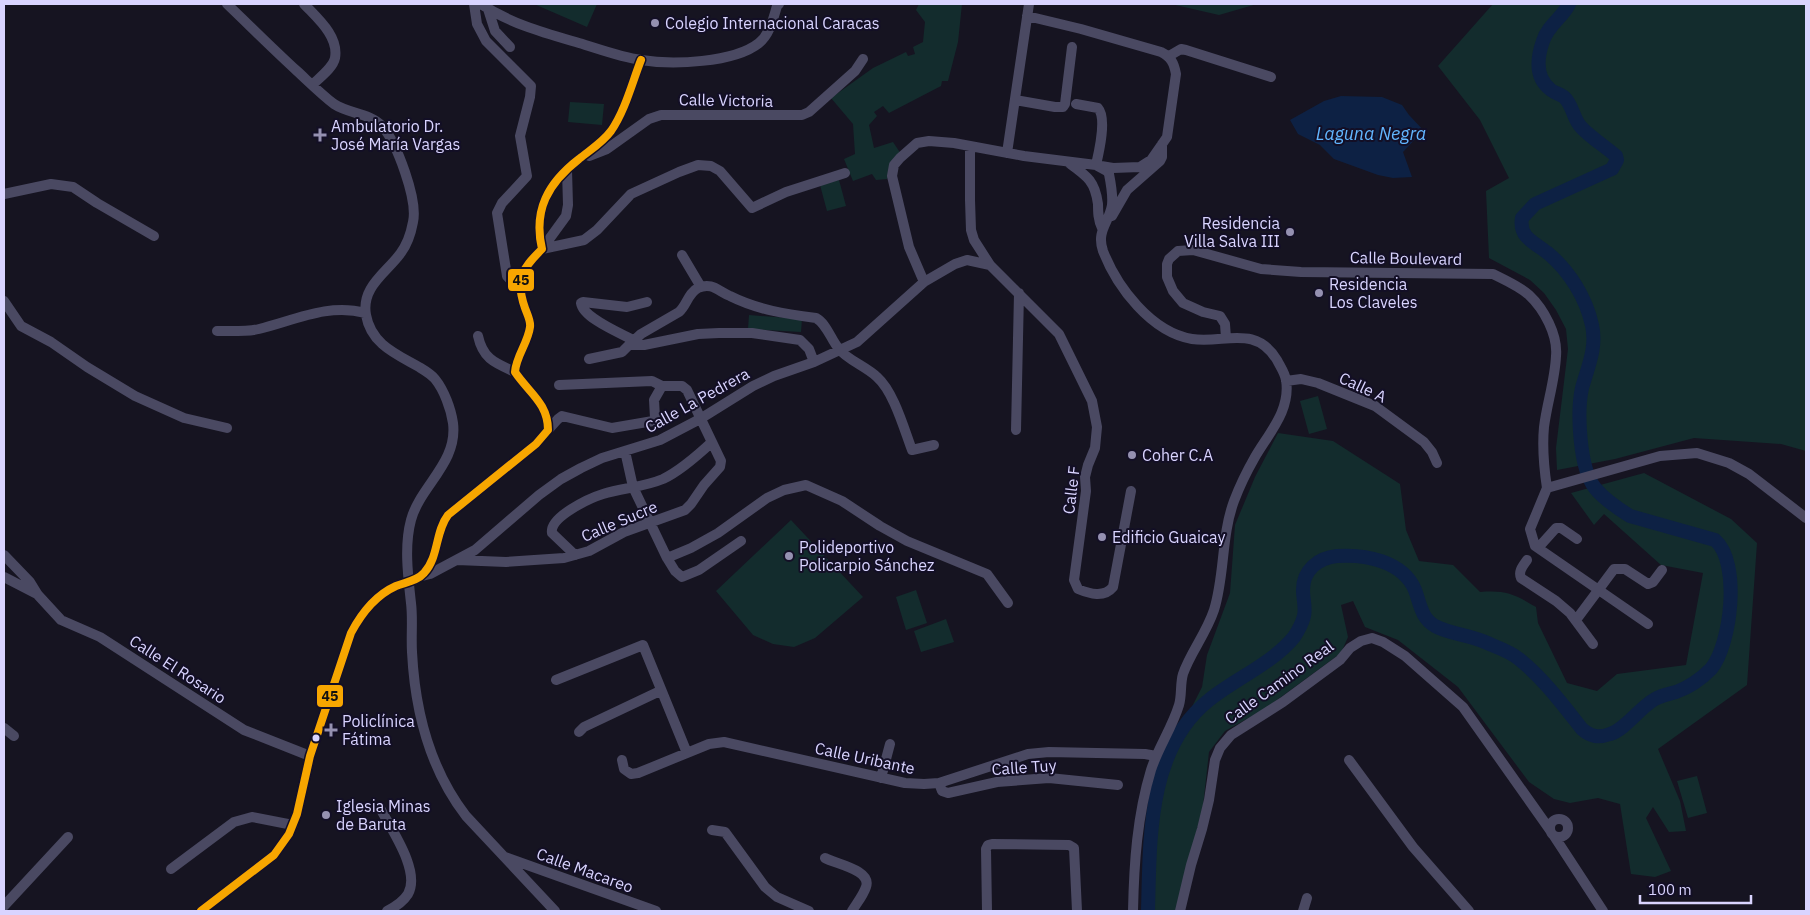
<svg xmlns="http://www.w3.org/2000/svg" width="1810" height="915" viewBox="0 0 1810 915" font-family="'IBM Plex Sans',sans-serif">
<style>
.green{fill:#132c2d}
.water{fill:#0d2144}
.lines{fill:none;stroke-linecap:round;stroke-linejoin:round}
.river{stroke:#0d2144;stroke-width:14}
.minor{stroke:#4a4962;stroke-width:10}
.bus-1-casing{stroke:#130f26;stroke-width:11}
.bus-1{stroke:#f7a600;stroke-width:8}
.poi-dot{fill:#9591b1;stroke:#130f26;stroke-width:2}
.bus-dot{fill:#d9d4ff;stroke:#130f26;stroke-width:2}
.labels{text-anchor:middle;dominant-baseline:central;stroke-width:4;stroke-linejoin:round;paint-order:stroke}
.poi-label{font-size:16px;fill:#d9d4ff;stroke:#130f26;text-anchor:start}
.street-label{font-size:16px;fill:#d9d4ff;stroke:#130f26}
.water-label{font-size:18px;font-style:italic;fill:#62b6ff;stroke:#130f26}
.line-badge{stroke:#130f26;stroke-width:2}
.pale-badge-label{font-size:14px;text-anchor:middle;font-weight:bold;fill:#111}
</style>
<rect width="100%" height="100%" fill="#161421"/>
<path class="green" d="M534 4H597L587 27Z
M919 4H962L958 42 948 81H942L941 86 889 113 883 106 874 112 877 116 869 125 874 148 893 142 901 154 894 162 887 179 876 180 872 174 853 181 844 159 855 154 853 124 831 98 873 68 906 52 908 56 915 54 913 47 923 42 925 22 916 10Z
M1171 4H1257L1219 15Z
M1493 4H1806V451L1781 444 1694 438 1615 459 1557 470 1556 448 1568 349 1566 329 1556 310 1544 293 1530 280 1489 258 1486 191 1509 178 1480 120 1438 66Z
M570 102 604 104 602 125 568 122Z
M839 180 846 206 827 211 820 185Z
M749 315 802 319 801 332 748 329Z
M1318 396 1327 429 1309 434 1300 401Z
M1278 433 1333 441 1400 484 1406 530 1419 561 1453 565 1480 592C1506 590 1514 594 1536 607L1538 623 1567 683 1597 691 1617 674 1686 665 1703 573 1661 565 1604 514 1594 525 1571 493 1644 473 1731 519 1757 543 1747 685 1658 749 1680 801 1686 831 1669 832 1653 807 1646 818 1671 871 1655 877 1631 874 1620 804 1598 798 1570 803 1554 799 1529 782 1458 687 1398 640 1365 627 1353 601 1341 605 1348 637 1341 653 1263 710 1225 731 1209 752 1203 806 1176 911H1143L1145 849 1156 778 1202 687 1207 655 1230 593 1235 525 1255 477Z
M791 520 863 597 815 638 794 647 773 644 753 635 716 591Z
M916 590 927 623 906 630 896 597Z
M946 619 954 642 921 652 914 631Z
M1697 776 1707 813 1688 818 1677 781Z"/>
<path class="water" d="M1341 96 1382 97 1402 105 1409 115 1425 132 1419 135 1403 152 1412 177 1393 178 1378 175 1334 159 1320 145 1298 134 1290 120 1324 101Z"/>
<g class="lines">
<path class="river" d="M1148 911C1150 840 1147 749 1209 700 1235 679 1273 663 1294 637 1298 631 1302 624 1304 616 1306 608 1303 599 1303 590 1303 570 1318 558 1337 556 1365 554 1403 561 1415 590 1420 603 1421 618 1435 626 1450 634 1469 635 1485 642 1496 647 1510 651 1519 659 1543 678 1563 705 1582 729 1591 737 1599 738 1610 734 1626 729 1639 708 1655 699 1662 695 1669 694 1676 692 1690 687 1701 679 1711 669 1731 645 1741 562 1715 540L1630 516C1617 508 1604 499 1595 488 1579 468 1577 411 1582 388 1588 366 1597 348 1592 325 1586 298 1570 272 1549 254 1542 248 1532 243 1526 236 1521 230 1521 224 1522 218L1535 204 1612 169 1617 160 1616 156C1605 146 1591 138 1581 127 1573 119 1573 105 1564 97 1560 94 1555 93 1551 90 1535 78 1537 58 1543 41 1548 25 1564 16 1569 4"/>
<path class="minor" d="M227 4C250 26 273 49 297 71 309 82 321 94 334 104 349 114 370 113 382 126 397 143 418 200 413 222 411 233 407 245 400 254 386 273 361 287 366 315 371 344 396 354 419 367 424 370 431 374 435 379 444 390 451 409 453 423 458 463 420 486 411 520 404 546 408 576 411 603 413 619 411 635 412 652 415 711 429 768 466 816L555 911
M304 4C317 18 339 36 335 58 333 68 319 78 312 85
M474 4 477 24 486 41 531 86 530 97 520 136 527 176 502 203 497 213 507 276 519 289
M481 4C511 24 545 33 579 43 599 49 620 57 641 60 672 65 734 63 759 43 770 34 773 19 777 6L779 4
M488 9 495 31 510 47
M1027 16 1081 29 1161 52C1171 57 1174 63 1176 74L1167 137 1151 160 1140 167 1113 168 1101 166
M1169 56 1181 49 1186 50 1271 77
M1015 100 1055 107H1063L1065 104 1072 47
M1076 104 1098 108C1107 118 1099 152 1096 165
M970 147V200L971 230 974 240 990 265 1059 334 1092 401 1097 427 1095 448 1088 465 1085 477 1086 491 1074 580 1078 589C1090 594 1104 598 1113 587L1131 491
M1007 153 1029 4
M589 156 607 149 649 119 661 115H802L809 112 855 71 863 59
M1069 163C1087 176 1095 181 1098 204 1098 212 1098 220 1102 228
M4 194 51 184 73 187 97 203 154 236
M1112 216 1127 190 1160 161 1162 157V144
M542 249 584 240 597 230 631 194 679 172 698 165 711 166 720 171 752 208 786 192 845 173
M542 249 566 216 568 205 567 170
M682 255 701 287
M924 282 909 247 892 176 894 165 900 158 917 143 929 141 954 143 1024 156 1096 165 1107 171 1109 174C1111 184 1113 195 1112 205 1109 223 1096 231 1103 251 1117 287 1151 332 1192 339 1224 344 1255 324 1277 360 1280 366 1285 373 1286 380 1291 410 1269 433 1255 457 1247 471 1240 485 1234 501 1221 536 1225 575 1214 610 1206 634 1190 653 1183 674 1180 684 1182 695 1179 705 1172 728 1158 748 1151 770 1137 816 1134 864 1133 911
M4 301 21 326 51 342 87 367 135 396 184 418 227 428
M217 331C230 331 246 332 259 329 295 320 329 303 365 313
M478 336C483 359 495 363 515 372
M1226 338 1225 324 1220 316 1203 312 1183 303 1173 291 1167 277V264L1169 259 1178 251 1193 250 1261 269 1301 272 1493 274C1505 280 1519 286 1529 295 1544 309 1558 335 1556 356 1555 380 1547 403 1544 427 1542 448 1544 468 1547 488L1660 456 1697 453 1729 463 1749 474 1806 518
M633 340C620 333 583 318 581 303L583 302 627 307 647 302
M629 345 641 334 679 312C687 305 688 293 698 288 712 282 718 291 730 296 758 310 786 314 816 318 827 324 831 340 839 349 846 359 867 367 877 377 894 392 904 429 912 450L934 445
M589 359 622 352 629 345H644L698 334 719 333H752L800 340 809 349 814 362
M1286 381 1301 379 1318 383 1375 406 1424 442 1432 452 1437 463
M559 385 652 381 662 386
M1016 430 1019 293
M625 451 633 487 667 558 691 548 718 533 767 498 784 490 806 485 842 501 880 526 907 541 987 574 1008 603
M1547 488 1530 529 1535 546 1648 624
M1538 548 1556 528H1561L1577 539
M4 555 30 582 38 595 61 620 100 637 244 730 310 756
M575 555 552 533C549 517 590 498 603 494 623 488 644 487 663 479 680 471 698 455 712 442
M667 558 675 571 682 577 699 570 741 541
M457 560 506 562 564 558 589 551 624 532 685 510 691 504 704 485 720 467 721 461 687 390 682 386H662L654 400 655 418 653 421 612 428 562 416 558 419 548 430
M1527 560C1523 566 1518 571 1521 578L1556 601 1570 613 1593 644
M422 576 430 574 475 550 539 495 561 479 581 468 602 458 660 440 700 419 753 386 774 376 814 362 857 342 924 282 955 264 967 260 990 265
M4 577 37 594
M1576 620 1614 569H1625L1648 584 1653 582 1662 570
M556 680 643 645 687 753
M4 728 14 736
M579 732 584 727 660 691
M622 760 624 769 631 774 638 773 709 744 724 742 905 783 924 784 939 783 1028 754 1049 752 1145 754 1156 756
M1349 760 1413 847 1469 911
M881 778 890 744
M939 783 942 791 948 793 997 782 1049 778 1118 785
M380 808C391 829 421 871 408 894 403 902 395 907 387 911
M1550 828a9 9 0 1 1 18 0a9 9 0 1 1-18 0Z
M712 830 725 832 765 887 777 897 809 911
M1554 836 1603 911
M505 857 656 911
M825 858C836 864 872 870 866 887 863 896 856 904 852 911
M171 869 234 822 252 817 293 825
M4 906 68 837
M201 911 274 855 289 834 297 814 310 756 351 633C361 614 376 595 396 586 406 582 417 581 424 573 439 557 435 532 448 515L536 444 548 430C548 403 529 393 515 372 516 356 528 343 530 327 531 321 527 314 525 308 515 279 521 270 542 249 533 210 548 183 579 159 590 150 602 143 611 131 625 111 632 83 641 60
M987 911 986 849 988 845 992 844 1069 845 1074 848 1077 911
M1180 911 1191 865 1202 829 1209 800 1215 760 1220 748 1231 735 1283 702 1340 660 1350 648 1361 641 1372 638 1383 642 1405 656 1463 707 1550 830
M1303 911 1307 898"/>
<defs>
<path id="bus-1" d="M201 911 274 855 289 834 297 814 310 756 351 633C361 614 376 595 396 586 406 582 417 581 424 573 439 557 435 532 448 515L536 444 548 430C548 403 529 393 515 372 516 356 528 343 530 327 531 321 527 314 525 308 515 279 521 270 542 249 533 210 548 183 579 159 590 150 602 143 611 131 625 111 632 83 641 60"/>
</defs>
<use href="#bus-1" class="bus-1-casing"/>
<use href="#bus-1" class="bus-1"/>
</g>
<g class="poi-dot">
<circle cx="655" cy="23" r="5"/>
<path d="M317.5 127.5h5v5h5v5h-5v5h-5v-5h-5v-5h5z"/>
<circle cx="1290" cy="232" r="5"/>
<circle cx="1319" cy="293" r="5"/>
<circle cx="1132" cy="455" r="5"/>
<circle cx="1102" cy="537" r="5"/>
<circle cx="789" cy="556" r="5"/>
<path d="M328.5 722.5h5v5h5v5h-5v5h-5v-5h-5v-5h5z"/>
<circle cx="326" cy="815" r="5"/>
</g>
<circle class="bus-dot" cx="316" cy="738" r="4.5"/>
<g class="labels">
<g class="poi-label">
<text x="665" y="23">Colegio Internacional Caracas</text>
<text x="331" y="126">Ambulatorio Dr.<tspan x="331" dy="18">José María Vargas</tspan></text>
<text x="1280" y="223" text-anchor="end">Residencia<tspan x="1280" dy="18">Villa Salva III</tspan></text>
<text x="1329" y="284">Residencia<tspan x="1329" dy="18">Los Claveles</tspan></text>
<text x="1142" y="455">Coher C.A</text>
<text x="1112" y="537">Edificio Guaicay</text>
<text x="799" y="547">Polideportivo<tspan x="799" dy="18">Policarpio Sánchez</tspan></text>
<text x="342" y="721">Policlínica<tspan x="342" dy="18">Fátima</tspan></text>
<text x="336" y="806">Iglesia Minas<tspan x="336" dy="18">de Baruta</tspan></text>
</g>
<g class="street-label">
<text transform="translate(726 100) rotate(1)">Calle Victoria</text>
<text transform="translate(1406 258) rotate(1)">Calle Boulevard</text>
<text transform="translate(1363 387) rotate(25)">Calle A</text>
<text transform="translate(697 400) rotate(-29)">Calle La Pedrera</text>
<text transform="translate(1071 490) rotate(-83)">Calle F</text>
<text transform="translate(619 521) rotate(-23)">Calle Sucre</text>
<text transform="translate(178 669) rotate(33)">Calle El Rosario</text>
<text transform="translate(1279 682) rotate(-36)">Calle Camino Real</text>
<text transform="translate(865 758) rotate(12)">Calle Uribante</text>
<text transform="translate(1024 767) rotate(-4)">Calle Tuy</text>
<text transform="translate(585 870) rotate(20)">Calle Macareo</text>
</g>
<g class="water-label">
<text x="1371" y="133">Laguna Negra</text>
</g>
</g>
<g class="line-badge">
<rect x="507" y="268" width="28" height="24" rx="5" fill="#f7a600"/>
<rect x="316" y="684" width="28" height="24" rx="5" fill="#f7a600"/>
</g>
<g class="pale-badge-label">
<text x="521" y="285">45</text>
<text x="330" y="701">45</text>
</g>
<rect width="1810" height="915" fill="none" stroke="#d9d4ff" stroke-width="10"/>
<path d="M1640 895v8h111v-8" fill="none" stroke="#d9d4ff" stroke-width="2.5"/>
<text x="1648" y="895" font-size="15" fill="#d9d4ff" stroke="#130f26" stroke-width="4" paint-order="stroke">100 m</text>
</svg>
